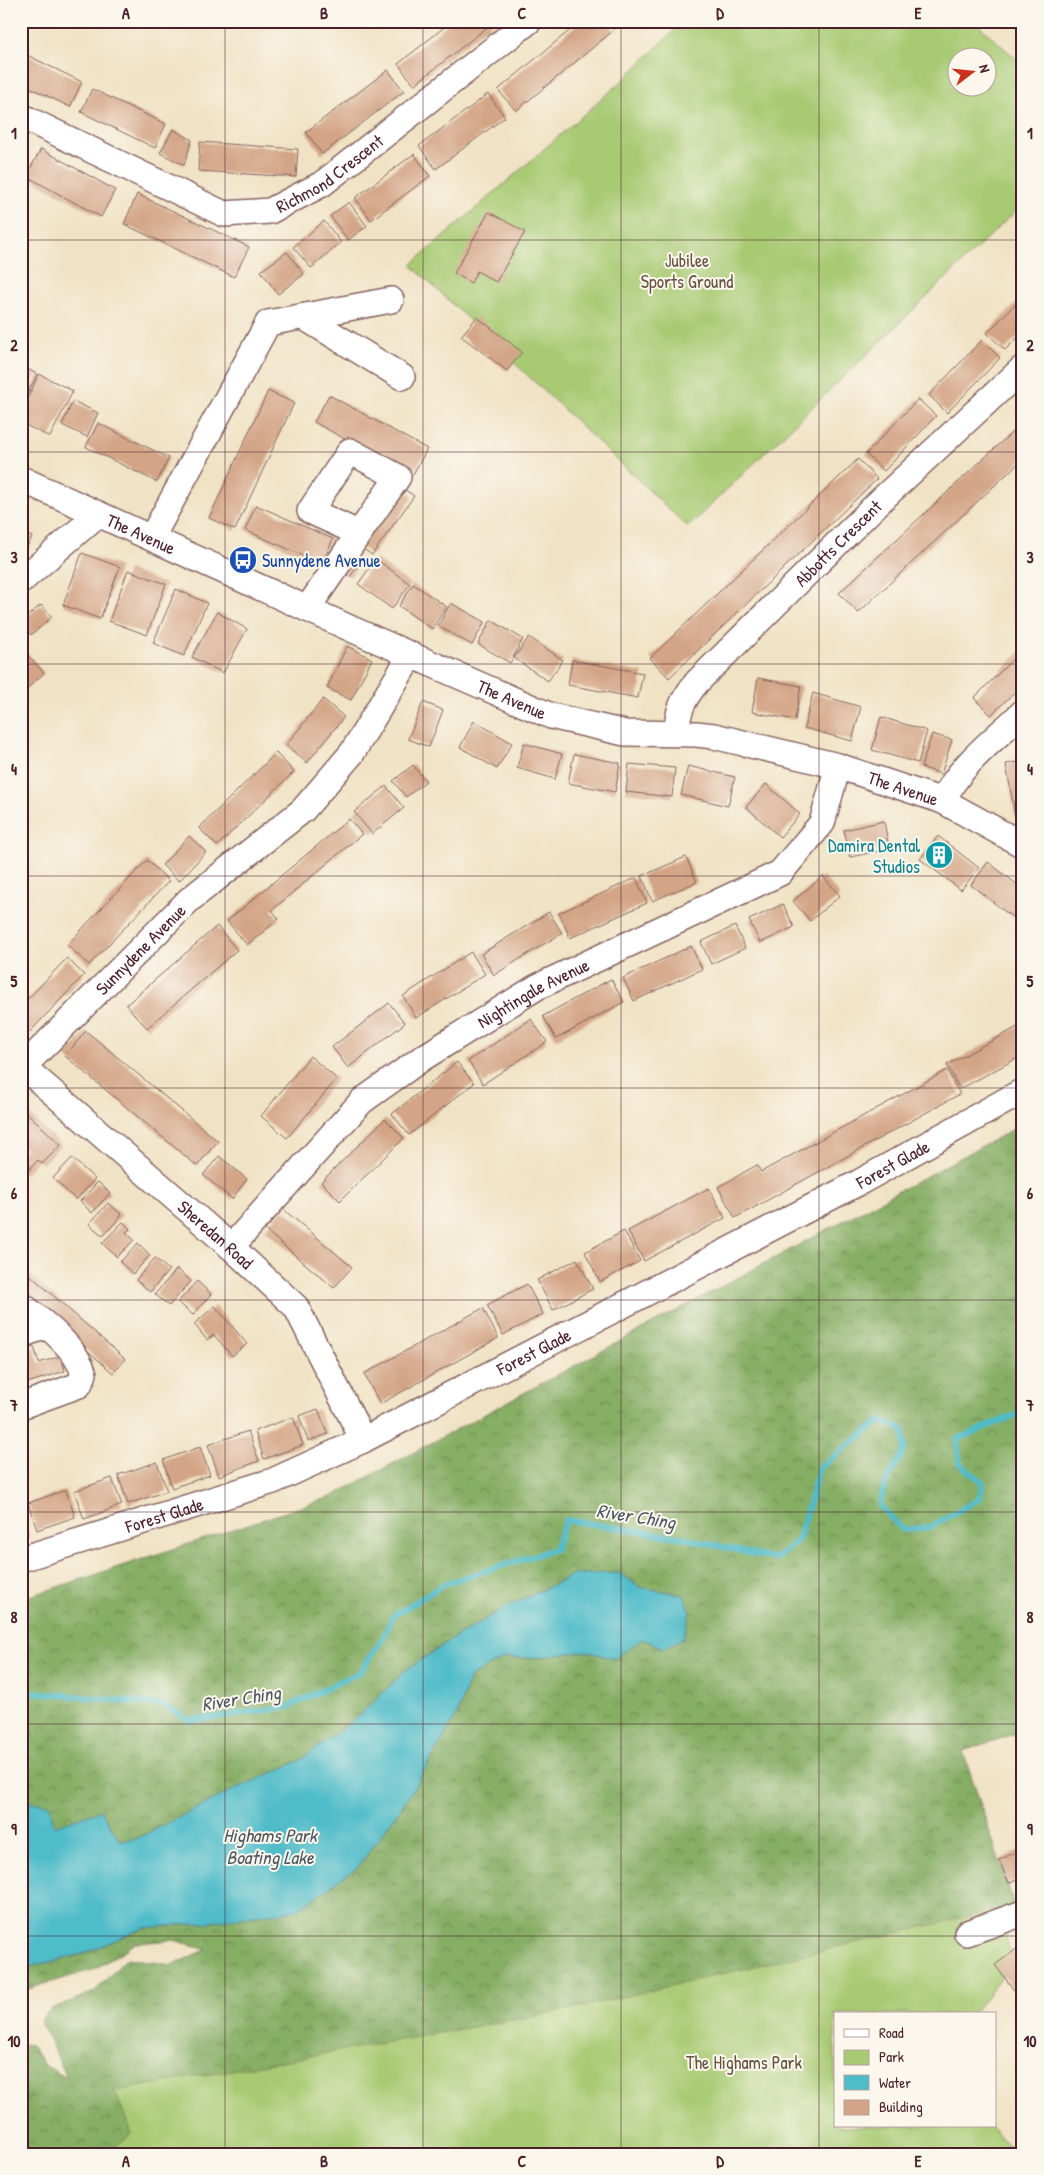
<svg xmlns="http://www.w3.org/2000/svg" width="1044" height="2175" viewBox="0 0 1044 2175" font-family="'Patrick Hand',sans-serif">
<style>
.forest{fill:url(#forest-crowns);stroke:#686648}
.park{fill:#a8ca73;stroke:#79744f;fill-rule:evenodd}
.water{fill:#4fbcc9;stroke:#4c6e7a}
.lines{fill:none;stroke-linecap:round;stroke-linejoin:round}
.stream{stroke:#4fbcc9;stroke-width:6}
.building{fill:#d3a486}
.minor-casing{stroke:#846361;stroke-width:28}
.minor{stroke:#fff;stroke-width:25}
.grid{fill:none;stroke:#4a1f2b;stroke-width:1;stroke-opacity:0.55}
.labels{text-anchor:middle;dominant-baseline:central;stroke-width:4;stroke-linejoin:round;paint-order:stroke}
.street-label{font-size:18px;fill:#4a1f2b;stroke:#fbf7ec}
.park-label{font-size:18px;fill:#665241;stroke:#fbf7ec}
.transit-label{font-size:18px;fill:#164399;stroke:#fbf7ec;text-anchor:start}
.culture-label{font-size:18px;fill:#0d838f;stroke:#fbf7ec;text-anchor:end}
.water-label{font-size:19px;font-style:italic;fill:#4c5662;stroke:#fbf7ec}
.neatline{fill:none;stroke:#4a1f2b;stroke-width:2}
.grid-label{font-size:16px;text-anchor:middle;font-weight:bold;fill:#4a1f2b}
</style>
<defs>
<pattern id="forest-crowns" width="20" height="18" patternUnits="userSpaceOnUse" patternTransform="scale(1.25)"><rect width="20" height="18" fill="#86ae65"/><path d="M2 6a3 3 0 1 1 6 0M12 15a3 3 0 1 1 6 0" fill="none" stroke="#708d53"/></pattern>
</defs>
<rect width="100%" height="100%" fill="#fbf7ec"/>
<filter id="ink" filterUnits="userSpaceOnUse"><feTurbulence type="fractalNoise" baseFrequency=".02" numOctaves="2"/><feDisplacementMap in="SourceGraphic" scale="10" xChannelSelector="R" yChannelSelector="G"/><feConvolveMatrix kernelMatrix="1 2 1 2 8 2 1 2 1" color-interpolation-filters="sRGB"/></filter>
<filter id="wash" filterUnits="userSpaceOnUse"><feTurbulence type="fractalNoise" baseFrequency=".0096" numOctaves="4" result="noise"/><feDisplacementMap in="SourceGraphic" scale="20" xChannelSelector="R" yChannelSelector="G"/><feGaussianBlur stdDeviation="1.12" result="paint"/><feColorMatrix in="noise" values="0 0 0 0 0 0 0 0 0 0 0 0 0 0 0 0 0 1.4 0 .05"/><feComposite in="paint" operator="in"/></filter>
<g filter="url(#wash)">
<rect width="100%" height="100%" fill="#f0e2c4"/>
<path class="forest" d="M1023 1124V1731L963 1751 1016 1911 147 2137 129 2154H21V2044L31 2045 44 2065 67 2078 40 2020 51 2009 94 1992 127 1958 172 1965 207 1949 174 1940 136 1943 95 1969 21 1991V1969L83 1954 144 1928 213 1922 358 1867 411 1793 457 1715 470 1677 505 1658H534L586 1651 613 1659 642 1639 684 1595 639 1587 620 1573 576 1574 506 1607 453 1638 406 1670 359 1716 301 1760 233 1790 138 1838 120 1841 54 1826 50 1804 21 1802V1599L331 1497Z"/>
<path class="park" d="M684 21H974L1023 65V204L688 527 411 265 621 82ZM956 58H986V88H956Z
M1000 1909 1012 1964 973 2014H835V2126H990L1017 2154H105L132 2134 115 2091 567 2010Z"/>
<path class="water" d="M620 1573 639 1587 684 1595 690 1613 683 1638 663 1648 642 1639 614 1659 586 1651 534 1658H505L470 1677 457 1715 411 1793 358 1867 297 1910 213 1922 144 1928 83 1954 21 1969V1802L50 1804 54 1826 101 1810 120 1841 138 1838 233 1790 301 1760 359 1716 406 1670 454 1638 506 1607 576 1574Z"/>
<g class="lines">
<path class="stream" d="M21 1689 31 1692 164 1705 190 1721 288 1707 360 1672 383 1638 393 1616 444 1584 555 1549 566 1520 684 1538 776 1559 799 1539 819 1468 880 1421 903 1429 905 1449 884 1486 880 1506 903 1530 930 1527 979 1499 983 1483 959 1463 957 1439 1023 1412"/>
</g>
<g id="blocks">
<path class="building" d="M452 21H495L414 85 398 64Z
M581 21H607L614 30 516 111 498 90Z
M21 52 82 82 70 107 21 83Z
M388 70 404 91 322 154 306 132Z
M92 89 166 124 155 148 81 112Z
M488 94 505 117 436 169 419 146Z
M173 129 192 140 184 165 160 153Z
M200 142 298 149 296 177 198 171Z
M41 149 115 190 101 217 26 176Z
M414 154 430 176 371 220 355 198Z
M137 194 249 247 234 277 124 224Z
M349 202 367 226 348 240 330 216Z
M489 212 525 232 496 282 477 271 471 283 454 273Z
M324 221 341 242 311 268 293 247Z
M287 252 304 274 278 294 261 271Z
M1023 296V332L1005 350 987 333Z
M477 317 522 352 507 371 461 336Z
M982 340 1000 358 947 413 929 395Z
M21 366 37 374 21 407Z
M39 374 73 391 50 437 21 423V412Z
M268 391 294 403 235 530 209 518Z
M329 395 427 449 412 476 314 422Z
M918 399 936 416 884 471 866 454Z
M73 401 98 413 87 437 62 425Z
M1023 422V459L858 613 839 593Z
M98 423 169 458 157 482 86 447Z
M858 459 877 479 669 678 650 658Z
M401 487 414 496 372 555 358 545Z
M256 505 333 539 322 564 245 530Z
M21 532 32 537 23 555 21 554Z
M82 553 120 567 100 619 63 605Z
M350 557 359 564 350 577 340 570Z
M376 559 410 584 392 609 358 584Z
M128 570 166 584 147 635 109 621Z
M413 584 447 607 432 629 399 606Z
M176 589 207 603 184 656 153 643Z
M451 603 485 622 472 645 438 626Z
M41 605 52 617 31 635 28 631 24 635 21 632V621Z
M217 612 247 629 223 673 192 657Z
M491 620 523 639 510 663 478 644Z
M529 637 563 660 548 681 514 658Z
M347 646 372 659 351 700 327 688Z
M22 648 44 673 21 694V649Z
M1023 649V684L991 715 974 698Z
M572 660 643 673 638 698 568 685Z
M758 678 801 686 795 720 752 712Z
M813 693 861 707 852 741 804 728Z
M323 699 344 717 307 763 286 745Z
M423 702 443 710 429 747 408 739Z
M881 717 927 731 918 763 872 750Z
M474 721 512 743 497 769 460 747Z
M932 734 952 740 941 774 921 767Z
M524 743 562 754 555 779 517 768Z
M276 753 294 772 217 846 199 828Z
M574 754 620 763 615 792 568 783Z
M1023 761V814L1015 815 1006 764Z
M629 764 675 768 672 797 626 792Z
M413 765 426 781 406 797 393 781Z
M688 766 735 777 728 806 681 795Z
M766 784 800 814 780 837 746 807Z
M386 786 404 808 372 834 354 812Z
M349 819 362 834 272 910 279 919 247 945 227 921Z
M884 821 889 849 850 857 844 830Z
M189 836 206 852 179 881 162 865Z
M938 836 979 868 961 890 920 859Z
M686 857 697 882 652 901 642 876Z
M147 860 169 881 89 965 67 945Z
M988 862 1023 889V902L1012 917 971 885Z
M823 876 840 896 810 921 793 901Z
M636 878 647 903 570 938 559 913Z
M783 904 794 927 760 943 749 920Z
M549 912 562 933 494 975 481 954Z
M217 926 237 950 147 1028 126 1005Z
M735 926 745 948 711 964 701 942Z
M691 946 702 969 634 1001 623 978Z
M471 952 485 974 416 1018 403 996Z
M67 958 84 975 25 1037 21 1033V1006Z
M611 979 624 1002 556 1039 543 1016Z
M389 1003 405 1023 348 1068 332 1047Z
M531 1019 547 1042 483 1084 468 1061Z
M1023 1024V1055L960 1089 947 1065Z
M86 1031 218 1141 197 1166 65 1056Z
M310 1056 337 1079 287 1138 261 1116Z
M457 1062 474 1083 409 1135 392 1114Z
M947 1070 960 1094 735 1218 718 1187 757 1165 761 1172Z
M21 1107 61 1145 42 1164 38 1160 25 1174 21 1170V1154L26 1149 21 1145Z
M385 1119 404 1138 340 1201 321 1182Z
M219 1156 247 1179 232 1199 203 1175Z
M72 1158 95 1179 76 1200 53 1178Z
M98 1182 110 1193 92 1213 80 1201Z
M709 1188 725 1218 644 1261 628 1231Z
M108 1203 122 1215 103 1236 89 1224Z
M283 1209 352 1267 334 1288 265 1230Z
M123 1222 130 1229 126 1232 134 1240 117 1257 102 1243Z
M624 1231 640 1261 600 1282 585 1252Z
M138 1243 150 1255 133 1274 120 1262Z
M155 1258 169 1270 150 1292 136 1280Z
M577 1259 593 1289 553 1310 537 1280Z
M21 1267 125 1359 113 1373 21 1292Z
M177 1269 191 1281 169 1306 155 1294Z
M197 1281 211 1294 193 1315 178 1302Z
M527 1284 543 1314 503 1335 487 1305Z
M215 1306 247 1344 232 1356 214 1335 207 1340 194 1324Z
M483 1308 498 1338 380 1404 364 1374Z
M34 1347 39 1363 61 1356 65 1371 21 1385V1351Z
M318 1409 328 1434 308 1441 299 1416Z
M293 1417 303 1445 264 1459 255 1431Z
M248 1431 259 1461 219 1476 208 1445Z
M200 1447 210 1475 172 1488 163 1460Z
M157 1462 167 1491 128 1504 118 1475Z
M112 1478 122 1505 84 1519 74 1491Z
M66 1490 75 1517 37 1530 28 1503Z
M21 1515 28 1534 21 1536Z
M1023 1849V1877L1009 1883 999 1860Z
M1023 1944V2002L995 1965Z"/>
</g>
</g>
<g filter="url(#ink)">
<use href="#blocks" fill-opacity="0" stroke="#846361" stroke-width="1"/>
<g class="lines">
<defs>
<g id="minor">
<path id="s1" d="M21 116 224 214 270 211 322 184 529 21"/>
<path d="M304 317 402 377"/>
<path id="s2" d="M21 479 356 631 551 716 625 733 696 734 714 736 838 766 943 801 1023 845"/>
<path d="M152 537 268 323 391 300"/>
<path d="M21 581 98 514"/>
<path d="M307 609 398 477 350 451 310 511 358 533"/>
<path id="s3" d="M677 733C677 711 683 699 697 682L880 501 1023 368"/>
<path d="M943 801C959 765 995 739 1023 712"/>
<path id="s4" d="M21 1065 231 1247 296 1307 363 1440"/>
<path id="s5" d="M21 1069 189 900 303 810 352 753 411 655"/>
<path id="s6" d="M231 1247 362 1101 421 1059 537 987 780 873 822 823 838 766"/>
<path d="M21 1304C43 1323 76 1346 84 1374L79 1385 21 1406"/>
<path d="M21 1335 46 1326"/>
<path id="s7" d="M21 1559 273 1481 363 1440 860 1182 1023 1091"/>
<path d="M967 1933 1023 1913"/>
</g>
</defs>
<use href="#minor" class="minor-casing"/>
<use href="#minor" class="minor"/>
</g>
</g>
<path class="grid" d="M225 21V2154M423 21V2154M621 21V2154M819 21V2154M21 240H1023M21 452H1023M21 664H1023M21 876H1023M21 1088H1023M21 1300H1023M21 1512H1023M21 1724H1023M21 1936H1023"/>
<defs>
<symbol id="bus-disc" viewBox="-11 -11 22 22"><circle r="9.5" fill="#1a4fb4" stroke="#fbf7ec"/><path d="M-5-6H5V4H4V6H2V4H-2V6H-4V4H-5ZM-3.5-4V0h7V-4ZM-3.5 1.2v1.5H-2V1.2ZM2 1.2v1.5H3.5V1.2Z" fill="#fff"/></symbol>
<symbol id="building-disc" viewBox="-11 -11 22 22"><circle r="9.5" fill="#0f9aa8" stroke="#fbf7ec"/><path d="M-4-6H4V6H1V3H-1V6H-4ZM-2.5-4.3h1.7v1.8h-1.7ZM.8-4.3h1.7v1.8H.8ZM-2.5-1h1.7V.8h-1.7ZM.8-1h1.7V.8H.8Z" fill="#fff"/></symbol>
</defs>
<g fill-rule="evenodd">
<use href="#bus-disc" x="227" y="544" width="32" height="32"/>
<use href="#building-disc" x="923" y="839" width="32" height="32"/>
</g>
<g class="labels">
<g class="street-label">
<text stroke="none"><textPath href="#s1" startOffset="342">Richmond Crescent</textPath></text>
<text stroke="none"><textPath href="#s2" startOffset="132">The Avenue</textPath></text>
<text stroke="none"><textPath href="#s3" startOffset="254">Abbotts Crescent</textPath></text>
<text stroke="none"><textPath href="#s2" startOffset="538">The Avenue</textPath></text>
<text stroke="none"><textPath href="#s2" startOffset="942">The Avenue</textPath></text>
<text stroke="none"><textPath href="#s5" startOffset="169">Sunnydene Avenue</textPath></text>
<text stroke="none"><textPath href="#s6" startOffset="399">Nightingale Avenue</textPath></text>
<text stroke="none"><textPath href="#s7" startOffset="960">Forest Glade</textPath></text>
<text stroke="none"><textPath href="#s4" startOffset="258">Sheredan Road</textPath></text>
<text stroke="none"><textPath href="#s7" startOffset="555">Forest Glade</textPath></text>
<text stroke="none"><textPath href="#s7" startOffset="150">Forest Glade</textPath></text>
</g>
<g class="park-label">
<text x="687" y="260">Jubilee<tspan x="687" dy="21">Sports Ground</tspan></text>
<text x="744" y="2062">The Highams Park</text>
</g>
<g class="transit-label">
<text x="262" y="560">Sunnydene Avenue</text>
</g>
<g class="culture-label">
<text x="920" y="845">Damira Dental<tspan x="920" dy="21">Studios</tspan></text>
</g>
<g class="water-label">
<text transform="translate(636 1516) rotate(9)">River Ching</text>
<text transform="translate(241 1698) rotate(-9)">River Ching</text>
<text x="270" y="1835">Highams Park<tspan x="270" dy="22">Boating Lake</tspan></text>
</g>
</g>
<rect width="1044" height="2175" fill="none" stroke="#fbf7ec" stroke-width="55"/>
<rect x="834" y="2012" width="162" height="115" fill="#fbf7ec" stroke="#b4a19f"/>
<rect x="844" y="2029" width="25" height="8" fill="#ffffff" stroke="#b4a19f"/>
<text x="879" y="2038" font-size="15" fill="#4a1f2b">Road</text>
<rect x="844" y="2050" width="25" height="15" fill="#a8ca73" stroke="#b4a19f"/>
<text x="879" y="2062" font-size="15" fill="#4a1f2b">Park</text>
<rect x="844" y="2075" width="25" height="15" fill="#4fbcc9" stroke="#b4a19f"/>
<text x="879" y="2088" font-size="15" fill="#4a1f2b">Water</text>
<rect x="844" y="2100" width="25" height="15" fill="#d3a486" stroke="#b4a19f"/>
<text x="879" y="2112" font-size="15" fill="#4a1f2b">Building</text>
<g transform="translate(972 72) rotate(74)"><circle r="24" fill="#fbf7ec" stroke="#b4a19f"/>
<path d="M0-4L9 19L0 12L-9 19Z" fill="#c8321e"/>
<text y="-8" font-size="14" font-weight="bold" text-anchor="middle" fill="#4a1f2b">N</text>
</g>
<rect x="28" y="28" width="988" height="2120" class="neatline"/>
<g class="grid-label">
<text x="126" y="19">A</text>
<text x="324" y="19">B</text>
<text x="522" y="19">C</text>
<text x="720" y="19">D</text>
<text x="918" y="19">E</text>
<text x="14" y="139">1</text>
<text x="1030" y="139">1</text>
<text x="14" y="351">2</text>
<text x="1030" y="351">2</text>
<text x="14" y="563">3</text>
<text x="1030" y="563">3</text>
<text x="14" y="775">4</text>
<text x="1030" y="775">4</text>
<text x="14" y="987">5</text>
<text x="1030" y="987">5</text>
<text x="14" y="1199">6</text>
<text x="1030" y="1199">6</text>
<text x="14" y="1411">7</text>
<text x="1030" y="1411">7</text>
<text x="14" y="1623">8</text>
<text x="1030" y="1623">8</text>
<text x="14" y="1835">9</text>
<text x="1030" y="1835">9</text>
<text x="14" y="2047">10</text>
<text x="1030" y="2047">10</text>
<text x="126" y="2167">A</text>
<text x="324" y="2167">B</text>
<text x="522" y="2167">C</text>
<text x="720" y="2167">D</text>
<text x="918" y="2167">E</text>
</g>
</svg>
